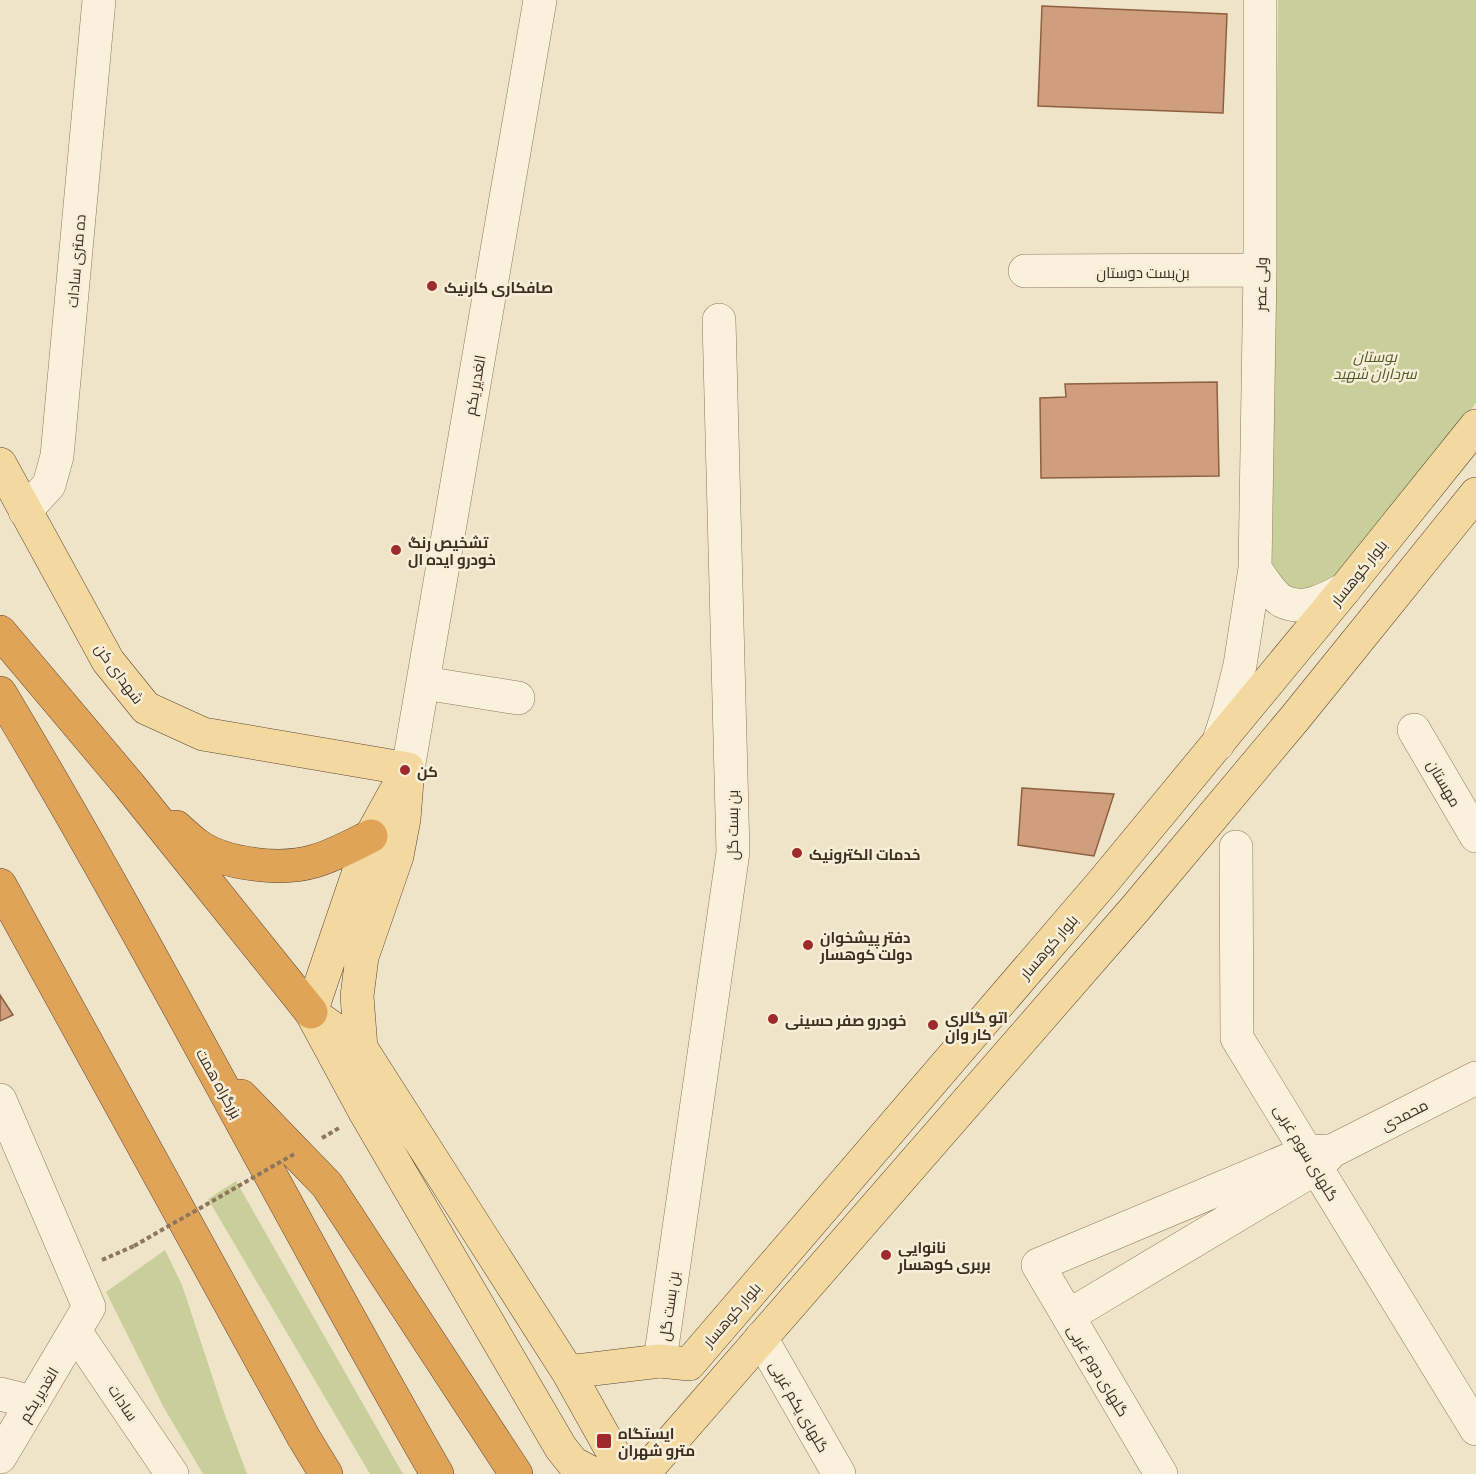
<svg xmlns="http://www.w3.org/2000/svg" width="1476" height="1474" viewBox="0 0 1476 1474" font-family="Literata,Cairo,serif">
<style>
.green{fill:#c9cf9b}
.building{fill:#cf9f7d;stroke:#8d5f41;stroke-width:1.5}
.lines{fill:none;stroke-linecap:round;stroke-linejoin:round}
.minor-casing{stroke:#8d765c;stroke-width:34}
.major-casing{stroke:#5b4430;stroke-width:34}
.highway-casing{stroke:#5b4430;stroke-width:34}
.path{stroke:#8d765c;stroke-width:4;stroke-dasharray:4.5 3;stroke-linecap:butt}
.minor{stroke:#faf1dc;stroke-width:33}
.major{stroke:#f3d9a0;stroke-width:33}
.highway{stroke:#e0a458;stroke-width:33}
.path-bridge{stroke:#8d765c;stroke-width:4;stroke-dasharray:4.5 3;stroke-linecap:butt}
.poi-dot{fill:#9e2a2b;stroke:#f7eed8;stroke-width:2}
.labels{text-anchor:middle;dominant-baseline:central;stroke-width:5;stroke-linejoin:round;paint-order:stroke}
.street-label{font-size:15px;fill:#3d2e20;stroke:#f7eed8}
.poi-label{font-size:15px;font-weight:bold;fill:#3d2e20;stroke:#f7eed8;text-anchor:start}
.park-label{font-size:15px;font-style:italic;fill:#4d5a26;stroke:#f7eed8}
</style>
<rect width="100%" height="100%" fill="#f0e4c8"/>
<path class="green" d="M1278 0H1476V403L1435 456 1331 582 1298 594 1272 571Z
M236 1181 403 1474H370L208 1199Z
M165 1250 182 1285 225 1415 247 1474H203L164 1408 106 1292Z"/>
<path class="building" d="M1042 6 1227 14 1223 113 1038 106Z
M1217 382 1219 476 1041 478 1040 398 1066 397 1065 384Z
M1022 788 1114 794 1094 856 1018 845Z
M0 995 13 1015 0 1021Z"/>
<g class="lines">
<defs>
<path id="minor" d="M1025 271 1260 270
M25 511 49 485 57 456 99 0
M1255 568C1262 579 1271 594 1282 601 1304 612 1326 599 1345 589
M424 683 518 698
M1414 730 1476 836
M1218 744 1229 710 1240 665 1255 568 1260 270V0
M408 769 540 0
M1236 847 1237 1038 1476 1429
M0 1100 89 1307 0 1457
M1068 1316 1316 1168 1332 1151 1476 1078
M75 1331 172 1474
M761 1338 839 1474
M660 1361 733 852 719 320
M0 1394 33 1402
M1161 1474 1038 1265 1307 1152 1327 1151"/>
<path id="major" d="M0 464 108 661 146 708 203 734 408 769
M408 769 371 836 311 1012 365 1112 561 1448 573 1463 593 1474
M317 1017 361 1048 568 1372 625 1474
M361 1048 357 996 362 957 397 856 404 819 407 781
M568 1372 660 1361 689 1364 1103 882 1345 589 1476 426
M643 1474 1135 909 1295 718 1476 494"/>
<path id="highway" d="M0 632 129 785 311 1012
M0 693C154 949 288 1216 437 1474
M176 827C183 833 190 840 197 845 225 865 283 871 315 861 335 855 353 845 371 836
M0 885 304 1438 326 1474
M241 1096 327 1185 516 1474"/>
</defs>
<use href="#minor" class="minor-casing"/>
<use href="#major" class="major-casing"/>
<use href="#highway" class="highway-casing"/>
<path class="path" d="M322 1138 339 1128
M102 1260 134 1246"/>
<use href="#minor" class="minor"/>
<use href="#major" class="major"/>
<use href="#highway" class="highway"/>
<path class="path-bridge" d="M134 1246 296 1153"/>
</g>
<g class="poi-dot">
<circle cx="432" cy="286" r="6"/>
<circle cx="396" cy="550" r="6"/>
<circle cx="405" cy="770" r="6"/>
<circle cx="797" cy="853" r="6"/>
<circle cx="808" cy="945" r="6"/>
<circle cx="773" cy="1019" r="6"/>
<circle cx="933" cy="1025" r="6"/>
<circle cx="886" cy="1255" r="6"/>
<rect x="596" y="1433" width="16" height="16" rx="3"/>
</g>
<g class="labels">
<g class="street-label">
<text transform="translate(75 261) rotate(-85)">ده متری سادات</text>
<text x="1143" y="271">بن‌بست دوستان</text>
<text transform="translate(1260 284) rotate(-89)">ولی عصر</text>
<text transform="translate(474 385) rotate(-80)">الغدیر یکم</text>
<text transform="translate(1358 572) rotate(-51)">بلوار کوهسار</text>
<text transform="translate(120 673) rotate(54)">شهدای کن</text>
<text transform="translate(1445 783) rotate(60)">مهستان</text>
<text transform="translate(731 825) rotate(-90)">بن بست گل</text>
<text transform="translate(1048 946) rotate(-49)">بلوار کوهسار</text>
<text transform="translate(220 1083) rotate(61)">بزرگراه همت</text>
<text transform="translate(1404 1114) rotate(-27)">محمدی</text>
<text transform="translate(1307 1152) rotate(59)">گلهای سوم غربی</text>
<text transform="translate(668 1306) rotate(-82)">بن بست گل</text>
<text transform="translate(731 1314) rotate(-49)">بلوار کوهسار</text>
<text transform="translate(1099 1370) rotate(59)">گلهای دوم غربی</text>
<text transform="translate(38 1394) rotate(-59)">الغدیر یکم</text>
<text transform="translate(124 1402) rotate(56)">سادات</text>
<text transform="translate(800 1406) rotate(60)">گلهای یکم غربی</text>
</g>
<g class="poi-label">
<text x="444" y="286">صافکاری کارنیک</text>
<text x="408" y="541">تشخیص رنگ<tspan x="408" dy="17">خودرو ایده ال</tspan></text>
<text x="417" y="770">کن</text>
<text x="809" y="853">خدمات الکترونیک</text>
<text x="820" y="936">دفتر پیشخوان<tspan x="820" dy="17">دولت کوهسار</tspan></text>
<text x="945" y="1016">اتو گالری<tspan x="945" dy="17">کار وان</tspan></text>
<text x="785" y="1019">خودرو صفر حسینی</text>
<text x="898" y="1246">نانوایی<tspan x="898" dy="17">بربری کوهسار</tspan></text>
<text x="618" y="1432">ایستگاه<tspan x="618" dy="17">مترو شهران</tspan></text>
</g>
<g class="park-label">
<text x="1375" y="355">بوستان<tspan x="1375" dy="17">سرداران شهید</tspan></text>
</g>
</g>
</svg>
